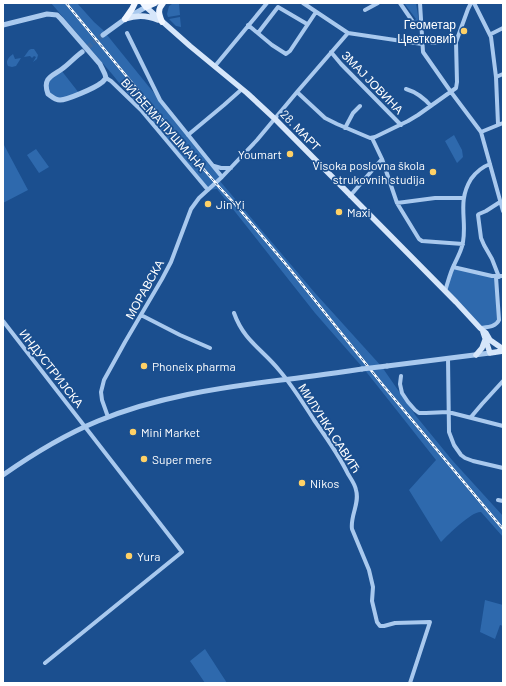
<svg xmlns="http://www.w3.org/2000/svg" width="506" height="686" viewBox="0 0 506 686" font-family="Barlow,sans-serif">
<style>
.green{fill:#2e69ad}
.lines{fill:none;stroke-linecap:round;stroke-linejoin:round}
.tertiary-tunnel{stroke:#3d69a0;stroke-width:5;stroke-dasharray:5 2.5;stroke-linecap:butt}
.minor{stroke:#a9c9ee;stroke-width:4}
.tertiary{stroke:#a9c9ee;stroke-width:5}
.secondary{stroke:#d6e6fa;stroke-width:5.5}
.primary{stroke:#f0f6ff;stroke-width:6}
.rail-casing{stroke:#fff;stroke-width:2.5}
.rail{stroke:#1b4f8f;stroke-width:1;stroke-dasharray:3;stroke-linecap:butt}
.tertiary-bridge{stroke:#a9c9ee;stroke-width:5}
.poi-dot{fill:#ffd166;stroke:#1b4f8f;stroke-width:1.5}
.labels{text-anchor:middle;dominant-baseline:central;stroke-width:3.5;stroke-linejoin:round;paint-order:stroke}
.poi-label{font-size:12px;fill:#fff;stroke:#1b4f8f;text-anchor:start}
.street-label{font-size:12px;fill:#fff;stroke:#1b4f8f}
</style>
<rect width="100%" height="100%" fill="#1b4f8f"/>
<path class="green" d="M51 3H77L94 22 103 30 222 177 219 180 315 293 382 367 416 416 452 460 503 516V537L481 512C472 511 449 534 441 542L409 490 436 460 364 369 315 313 217 189 208 190 141 110 112 74Z
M179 3 180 15 168 17 167 14 169 6 172 4Z
M404 3H416L419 22 418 23 414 21 416 19Z
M180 17 181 27 176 26 169 19Z
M31 49H34L38 55 37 59 33 62 36 57 34 56 32 58 30 56 24 57 29 50Z
M13 54 15 59 21 58 16 66 12 67 8 66C5 61 9 57 13 54Z
M61 70 79 93 61 100 47 91 50 78Z
M454 135 462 150 463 157 457 163 445 141Z
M3 145H4L28 190 3 203Z
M36 149 49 167 39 173 27 155Z
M453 267 496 277 497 323 480 328 445 291Z
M485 600 503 605V626L500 625 495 639 480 632Z
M205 649 227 683H205L190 661Z"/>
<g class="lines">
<path class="tertiary-tunnel" d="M82 52 103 35"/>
<path class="minor" d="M303 3 348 33 422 44
M400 3 415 25 421 29
M420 3 423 52 451 92 481 132 503 211
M474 3 491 37 496 77 498 124
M365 10 378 3
M248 25 272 45 286 54 290 51 316 12
M127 33 160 100 222 177
M258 33 278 7 307 24
M491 34 503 28
M432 43 457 39
M331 52 341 64 401 125
M215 66 267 3
M496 77 503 74
M106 78 111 81 141 110 208 190
M406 89C416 92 424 98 431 106
M297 92 325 118 337 124 370 138 375 137 408 121 418 115 456 88 457 82 456 42 468 9 471 3
M345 128 353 113 360 106
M481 132 503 123
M188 135 224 105 242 89
M372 138 382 159 397 203 419 239 422 241 463 244
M214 166 221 168H231
M350 196 382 159
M397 203 435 198H464
M453 267 492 276H503
M499 277 492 259 484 245 481 238 478 215 479 214 486 211 500 202
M445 291C448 282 450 273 454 265 457 258 462 250 463 242 467 219 457 202 471 179 476 172 482 167 490 164
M234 313C244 341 262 349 279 370 292 385 303 403 314 420 326 437 339 455 348 474 351 479 355 484 356 490 360 503 350 516 352 529L369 570 373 587 372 601 377 622 380 626H384L395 623 430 622 410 683
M141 315 180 335 210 348
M3 321 182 552 45 663
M480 328C487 327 496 327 499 320L496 277
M448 358 449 432 454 445 461 455 465 458 473 461 503 468
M401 376 400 384 402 393 408 402 415 410 419 413H426L448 412 503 426
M108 417 102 400 101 392 104 380 125 342 162 279 171 262 191 209 199 198 222 177 257 140 297 92 348 33
M471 417 482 404 503 381
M498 500 503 501"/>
<path class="tertiary" d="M3 25 47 14 57 15 61 19 100 64C102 69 105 72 106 78 104 80 104 81 101 83 95 88 67 100 60 100 55 100 52 97 48 94 42 78 52 76 62 69 69 64 75 57 82 52
M103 35 125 19 146 7
M387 366 490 353
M3 475C33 454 64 435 98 421 156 397 218 388 281 380 308 377 335 373 362 369"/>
<path class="secondary" d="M146 7 190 46 247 93 275 119 456 302 480 328 486 333 490 340 503 349
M125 19C136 15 147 15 158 20
M483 332 490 353
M490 353 503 351
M476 355 482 348 485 340"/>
<path class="primary" d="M143 3 146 7 155 3
M125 19 132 9 135 3
M162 22C159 14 157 10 163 3"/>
<defs>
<path id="rail" d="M66 3 194 158 220 188 235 204 289 268 382 384 503 529"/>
</defs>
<use href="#rail" class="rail-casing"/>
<use href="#rail" class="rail"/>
<path class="tertiary-bridge" d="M362 369 387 366"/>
</g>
<g class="poi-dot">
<circle cx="464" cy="31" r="4"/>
<circle cx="290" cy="154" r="4"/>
<circle cx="433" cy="172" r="4"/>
<circle cx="208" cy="204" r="4"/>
<circle cx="339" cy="212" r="4"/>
<circle cx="144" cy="366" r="4"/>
<circle cx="133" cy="432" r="4"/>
<circle cx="144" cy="459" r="4"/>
<circle cx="302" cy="483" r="4"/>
<circle cx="129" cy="556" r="4"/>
</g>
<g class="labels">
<g class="poi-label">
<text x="456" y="24" text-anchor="end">Геометар<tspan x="456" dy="14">Цветковић</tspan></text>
<text x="282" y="154" text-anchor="end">Youmart</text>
<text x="425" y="165" text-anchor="end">Visoka poslovna škola<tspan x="425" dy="14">strukovnih studija</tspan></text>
<text x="216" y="204">Jin Yi</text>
<text x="347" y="212">Maxi</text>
<text x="152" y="366">Phoneix pharma</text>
<text x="141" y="432">Mini Market</text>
<text x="152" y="459">Super mere</text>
<text x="310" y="483">Nikos</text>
<text x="137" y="556">Yura</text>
</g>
<g class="street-label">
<text transform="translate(373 82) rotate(46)">ЗМАЈ ЈОВИНА</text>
<text transform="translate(164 124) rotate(48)">ВИЉЕМА ПУШМАНА</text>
<text transform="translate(301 130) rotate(46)">28. МАРТ</text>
<text transform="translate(144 289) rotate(-61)">МОРАВСКА</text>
<text transform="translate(52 368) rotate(52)">ИНДУСТРИЈСКА</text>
<text transform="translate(330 428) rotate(57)">МИЛУНКА САВИЋ</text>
</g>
</g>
<rect width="506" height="686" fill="none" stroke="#ffffff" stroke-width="8"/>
</svg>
